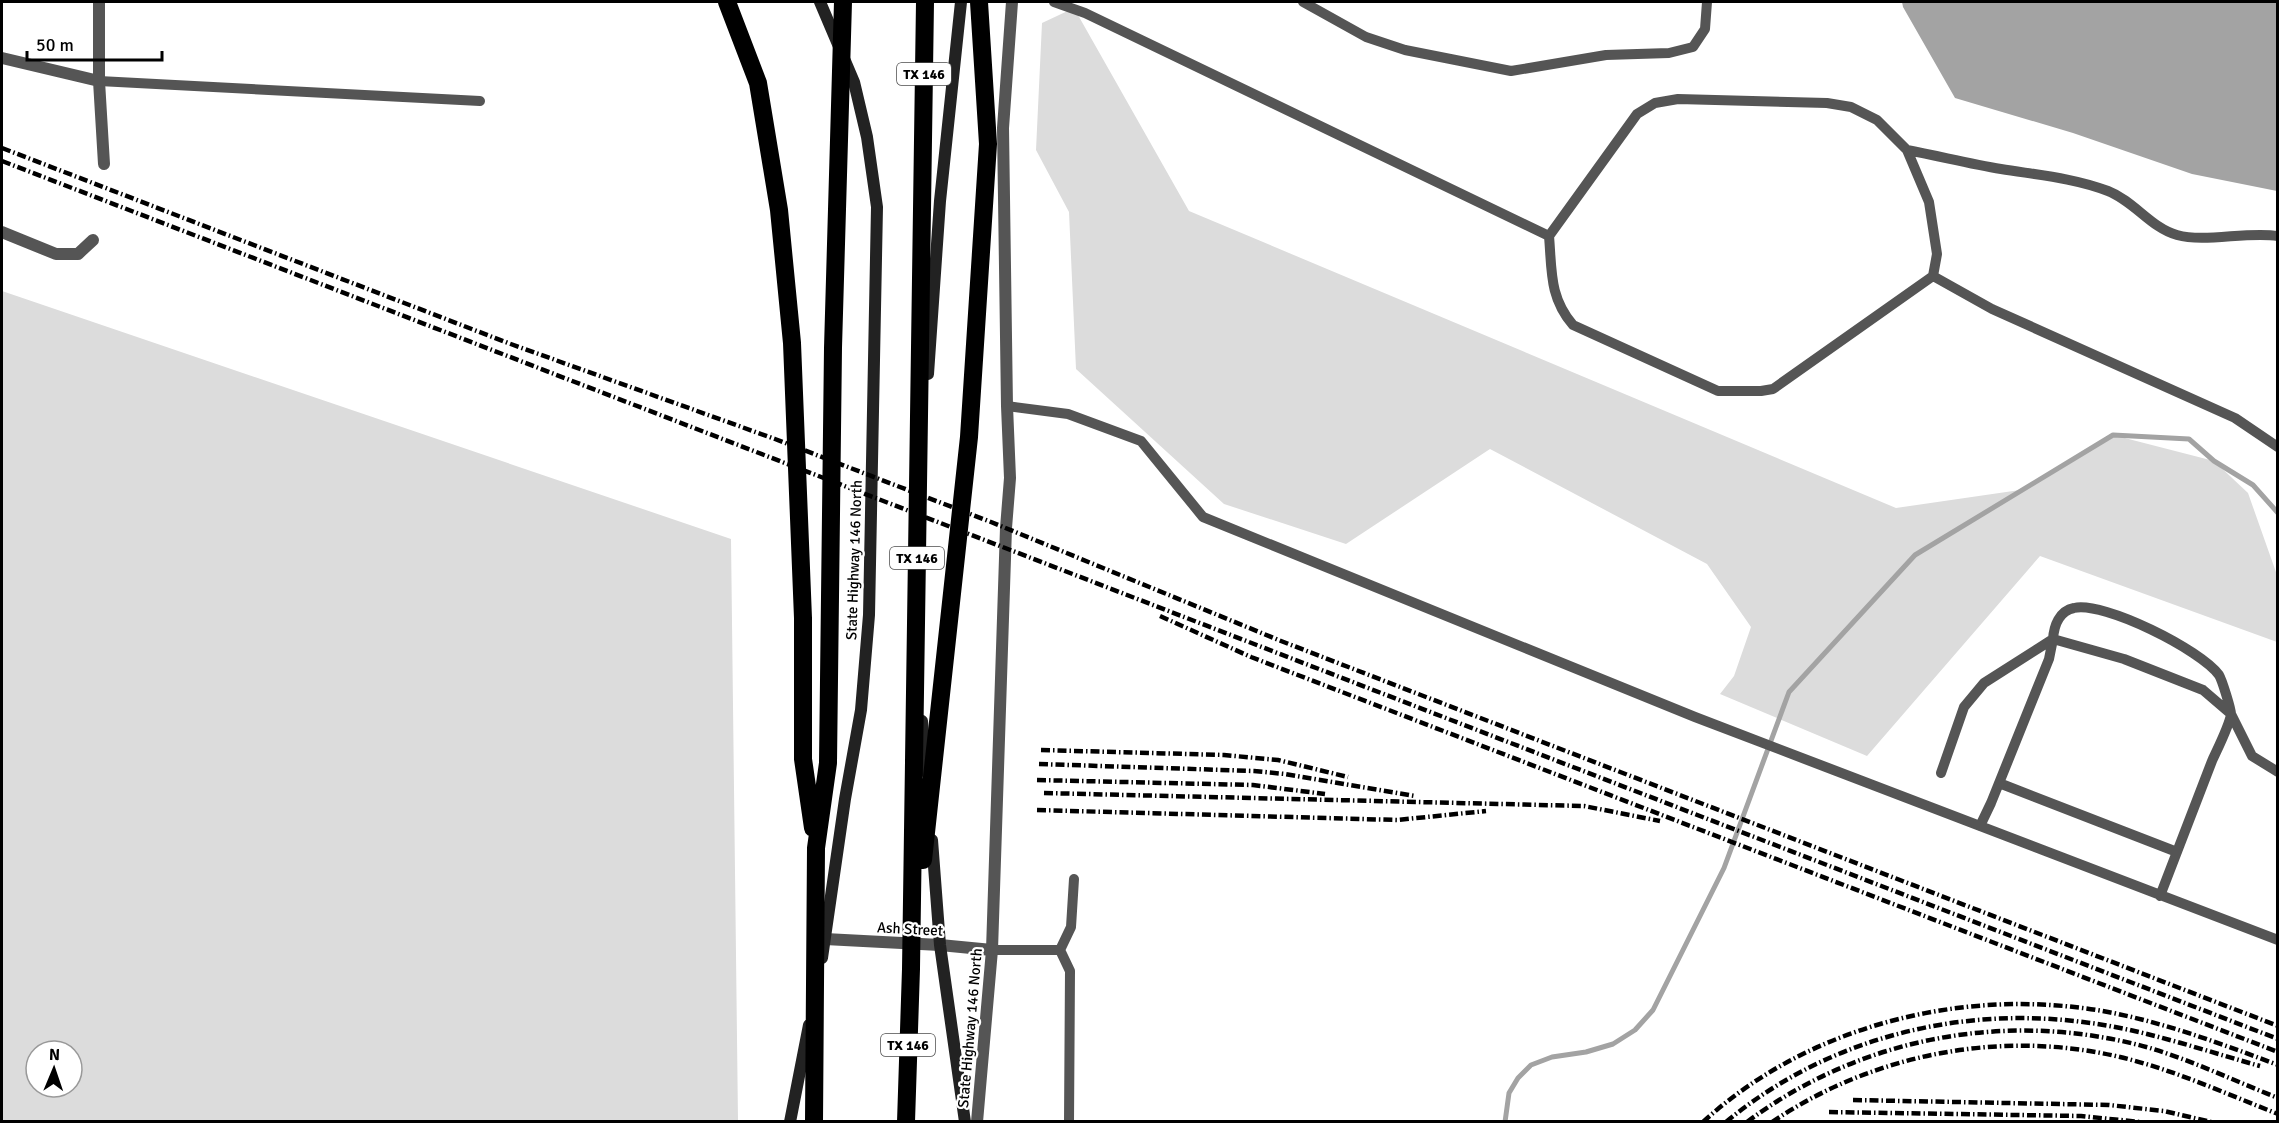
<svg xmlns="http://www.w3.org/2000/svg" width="2279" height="1123" viewBox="0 0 2279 1123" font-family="Signika,sans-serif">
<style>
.green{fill:#dcdcdc;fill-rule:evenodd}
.water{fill:#a3a3a3}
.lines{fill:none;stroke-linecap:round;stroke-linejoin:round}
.stream{stroke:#a3a3a3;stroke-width:5}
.service{stroke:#555;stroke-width:10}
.minor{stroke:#555;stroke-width:12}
.tertiary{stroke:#555;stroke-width:12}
.secondary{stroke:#222;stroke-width:12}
.motorway{stroke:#000;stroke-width:18}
.rail{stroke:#000;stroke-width:4.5;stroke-dasharray:9 3 1.5 3;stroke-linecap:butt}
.labels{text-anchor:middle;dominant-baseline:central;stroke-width:4.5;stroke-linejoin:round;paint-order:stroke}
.shield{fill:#fff;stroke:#4c4c4c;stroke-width:1.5}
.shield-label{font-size:14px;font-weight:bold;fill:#000}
.street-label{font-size:15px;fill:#000;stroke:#fff}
</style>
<rect width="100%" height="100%" fill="#fff"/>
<path class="green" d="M1074 8 1189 211 1896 508 2020 490 2113 435 2214 461 2248 493 2277 575V642L2040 556 1867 756 1720 694 1734 676 1751 627 1707 564 1490 449 1346 544 1224 504 1076 369 1069 212 1036 150 1042 23Z
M2 291 731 539 738 1121H2ZM36 1051H72V1087H36Z"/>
<path class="water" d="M1902 2H2277V191L2192 174 2073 133 1955 98 1903 7Z"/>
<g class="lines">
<path class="stream" d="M1505 1122 1509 1093 1518 1078 1531 1065 1552 1057 1586 1052 1613 1044 1635 1030 1653 1010 1724 868 1789 692 1915 555 2113 435 2189 439 2214 461 2253 485 2278 513"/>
<path class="service" d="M1054 2 1085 13 1549 236
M1303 2 1366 37 1405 50 1511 71 1606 55 1669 53 1693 47 1705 29 1707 2
M99 81 480 101
M1678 99 1827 103 1851 107 1877 120 1907 150 1929 202 1937 254 1933 276 1773 389 1761 391H1718L1573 325C1549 297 1552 270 1549 236L1637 114 1655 103Z
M1907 150C1939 156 1970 164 2001 169 2038 175 2074 178 2108 191 2134 201 2151 228 2177 235 2205 243 2247 231 2278 236
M1933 276 1992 309 2235 418 2278 447
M1007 406 1068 414 1141 441 1203 517 1695 717 2278 940
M1941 773 1964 707 1984 683 2053 639C2054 626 2059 611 2074 608 2104 601 2201 650 2219 675 2222 680 2231 709 2231 714 2230 724 2217 750 2212 761 2195 806 2177 851 2160 896
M1999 783 2177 852
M1980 826 1991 803 2049 659 2053 639 2124 659 2203 690 2231 714 2252 756 2278 772
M992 950H1060L1071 927 1074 879
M1060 950 1070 971 1069 1122"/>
<path class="minor" d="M99 2V81L104 164
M2 58 99 81
M2 232 56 254H78L93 240
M825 939 940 945 992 950"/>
<path class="tertiary" d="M977 1122 992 950 1006 528 1010 478 1007 406 1003 128 1012 2"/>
<path class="secondary" d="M820 2 854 82 867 137 877 207 869 615 861 710 845 799 822 958
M928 374 940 201 961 2
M922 721 926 772
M932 840 940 945 965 1122
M790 1122 809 1025"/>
<path class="motorway" d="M727 2 758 83 779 210 792 343 803 618V759L813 828
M923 860 969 437 988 144 979 2
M814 1122 816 848 828 763 833 348 843 2
M906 1122 911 969 925 2"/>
<path class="rail" d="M2 148 508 343 775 439 991 522 1281 641 2278 1026
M2 161 2278 1039
M1160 616 1251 657 2278 1052
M1041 750 1224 755 1278 760 1348 777
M1039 764 1254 771 1285 774 1415 796
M1037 780 1253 785 1325 794
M1044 793 1584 806 1660 821
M1037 810 1397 820 1486 811
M1853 1100 2109 1105 2164 1111 2211 1122
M1829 1112 2081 1116 2140 1122
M1703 1122C1810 1024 1967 986 2108 1012 2166 1023 2222 1044 2278 1065
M1726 1122C1826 1039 1956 1006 2083 1022 2143 1029 2202 1050 2260 1066
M1747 1122C1862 1036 2011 1009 2150 1048 2193 1061 2235 1081 2278 1098
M1772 1122C1876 1052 2007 1028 2128 1059 2179 1072 2229 1095 2278 1114"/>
</g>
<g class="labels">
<g class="shield">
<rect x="897" y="63" width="54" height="22" rx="4.5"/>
<rect x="890" y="547" width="54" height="22" rx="4.5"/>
<rect x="881" y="1034" width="54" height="22" rx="4.5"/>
</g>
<g class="shield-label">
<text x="924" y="74">TX 146</text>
<text x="917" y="558">TX 146</text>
<text x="908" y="1045">TX 146</text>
</g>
<g class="street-label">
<text transform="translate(854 560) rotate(-88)">State Highway 146 North</text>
<text transform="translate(910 929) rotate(3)">Ash Street</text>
<text transform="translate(970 1028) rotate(-85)">State Highway 146 North</text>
</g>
</g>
<rect width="2279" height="1123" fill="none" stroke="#000000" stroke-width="6"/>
<g transform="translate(54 1069) rotate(2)"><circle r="28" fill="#ffffff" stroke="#999999" stroke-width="1.5"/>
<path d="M0-4.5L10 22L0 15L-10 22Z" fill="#000000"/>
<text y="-9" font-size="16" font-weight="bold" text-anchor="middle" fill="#000000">N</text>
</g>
<path d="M27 51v9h135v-9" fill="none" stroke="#000000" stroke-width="3"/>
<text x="36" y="51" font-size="18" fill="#000000" stroke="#ffffff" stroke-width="4.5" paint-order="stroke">50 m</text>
</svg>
